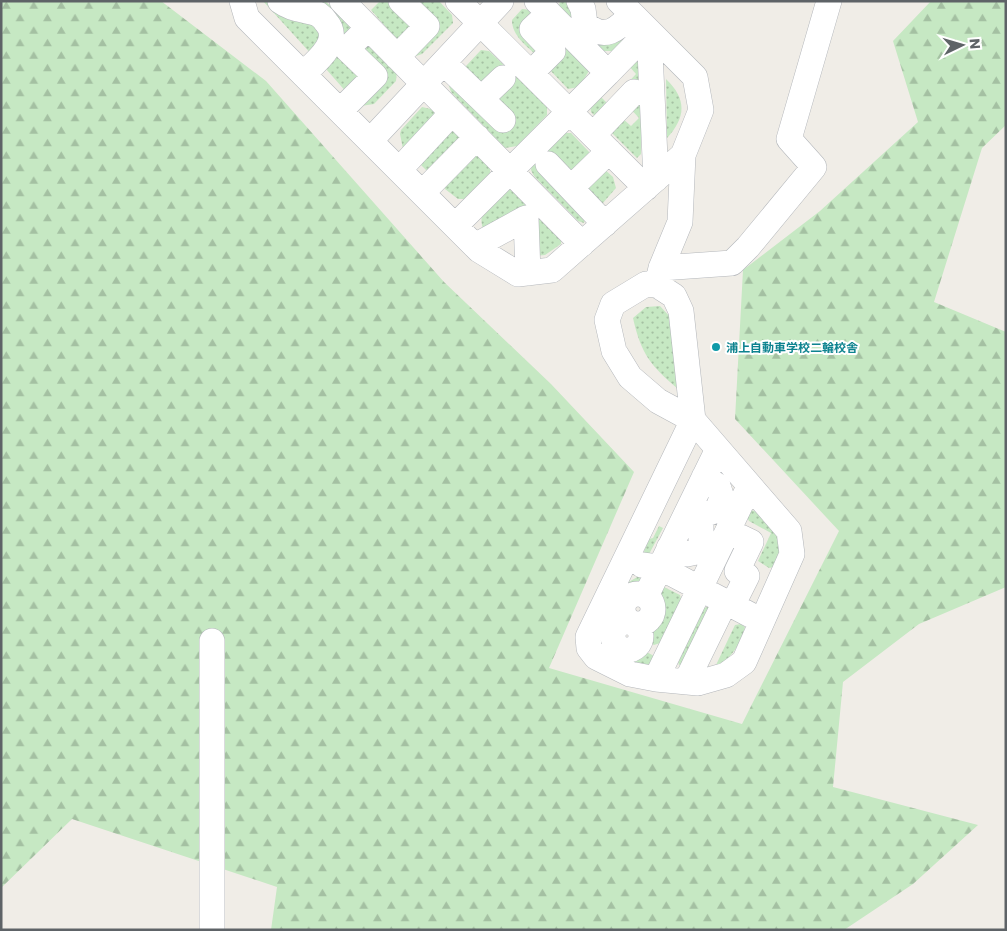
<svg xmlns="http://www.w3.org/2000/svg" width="1007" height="931" viewBox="0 0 1007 931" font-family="Poppins,'Noto Sans JP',sans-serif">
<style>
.grass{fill:url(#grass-dots)}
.forest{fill:url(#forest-firs)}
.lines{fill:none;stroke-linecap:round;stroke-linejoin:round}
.minor-casing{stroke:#b4b7bb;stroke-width:26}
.minor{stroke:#fff;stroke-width:25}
.culture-dot{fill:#0f9aa8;stroke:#fff;stroke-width:2}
.labels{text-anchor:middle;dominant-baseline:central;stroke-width:4;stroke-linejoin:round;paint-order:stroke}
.culture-label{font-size:12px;font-weight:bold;fill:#0d838f;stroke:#fff;text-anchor:start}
</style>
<defs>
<pattern id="grass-dots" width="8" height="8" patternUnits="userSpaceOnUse" patternTransform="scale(1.25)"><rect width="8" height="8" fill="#c6e8c3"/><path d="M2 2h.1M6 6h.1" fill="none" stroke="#a4c0a2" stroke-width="1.8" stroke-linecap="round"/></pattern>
<pattern id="forest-firs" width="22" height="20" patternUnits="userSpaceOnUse" patternTransform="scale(1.25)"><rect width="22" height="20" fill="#c6e8c3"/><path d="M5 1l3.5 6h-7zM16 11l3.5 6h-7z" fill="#a4c0a2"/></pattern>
</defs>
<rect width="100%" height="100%" fill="#f0ede7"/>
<path class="grass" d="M263 1H273L324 32 313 56Z
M291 1H325L354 27 362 71 348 94 326 69 336 44Z
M380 1H392L416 27 398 41 371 10Z
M411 1H439L452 15 453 23 422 54 416 56 411 53Z
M560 1H572L626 37 615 51H604L559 6Z
M522 9 531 10 545 49 538 57C527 46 512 36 512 20Z
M547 26 589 71 579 87 568 89 549 69Z
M368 41 397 70 396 81 374 104 361 106 360 52Z
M481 50 489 51 547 106V115L517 146 505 148 451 92 449 86 452 83 483 84 466 73V66Z
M636 59 641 60 642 68 641 154 637 158 610 131 622 118 631 126 639 118 628 106 599 120 591 112 590 105 599 95 608 104 636 74 629 66Z
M666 79C687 99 686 117 667 138Z
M422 107 439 111 403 149 400 134 401 130Z
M451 127 464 141 428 172 420 164Z
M565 133H571L591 154 573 173 586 215 584 223 578 221 534 176 531 170 532 164Z
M475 150 490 165V173L464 199H458L445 189 444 180Z
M604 169 613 177 616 188 602 204 583 191Z
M504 189H511L561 239V244L545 255 534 256V215L484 231C475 211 492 202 504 189Z
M660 306 672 319 678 389C651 366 641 354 633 318L646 307Z
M751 510C765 513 782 535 781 549 781 555 776 562 774 567L769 568 758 561 771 533 749 521 747 517Z
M659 526 663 528 648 556 643 554 649 539 653 538Z
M639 576 644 578 636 592 624 597 620 608 622 618C611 625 605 634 612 647L611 650 601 646 600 638 627 583Z
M660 585 680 595 682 603 660 643 654 645 645 640 643 626C659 620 661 609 652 595Z
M708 607 710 610 683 664 679 665 678 662 703 608Z
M741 624 745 627C741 642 732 660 716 665L735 625Z
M643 650 654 656 649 665 642 667 618 658 621 653Z"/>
<path class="forest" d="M1 1H161L266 81 444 282 551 384 634 472 549 668 742 724 839 531 735 419 743 270 820 211 918 122 893 41 931 1H1006V125L982 148 934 302 1006 332V587L919 624 843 682 833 787 978 825 913 884 844 930H271L277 887 72 819 1 888Z"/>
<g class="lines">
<defs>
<path id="minor" d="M242 1 247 18 479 250 518 274 552 270 683 155 701 110 695 77 619 1
M280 1C292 10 304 9 318 14 321 16 324 19 326 22 343 41 316 62 303 74
M342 1 582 244
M458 1 646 188
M537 1 608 73 649 31
M579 1 583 9 585 24C605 41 617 30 632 14
M649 31 656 179
M397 57 427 26 401 1
M444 63 503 120
M531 73 553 51 532 29 549 13
M482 98 503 78
M340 111 375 76 347 49 368 28
M593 135 634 92
M370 141 501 1
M548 164 605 224
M399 170 452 113
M571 188 609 151
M422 193 477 137
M455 226 608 73
M475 246 526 218 528 273
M661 268 732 263 748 247 814 167 789 139 829 1
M657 285 646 284 613 304 607 320 614 351 630 377 658 401 693 420 789 531 792 554 744 662 726 675 698 683 656 679 630 674 596 657 589 648 588 637 693 420 681 311 674 296 657 285 661 268 680 222 683 155
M728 531 751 542 737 571 747 576 732 606
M669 548 687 554 696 552 701 545V519L706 514 717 510 722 498 718 486 704 477
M642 565 659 567 762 621
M623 609a15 15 0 1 1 30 0a15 15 0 1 1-30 0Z
M646 596 718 449
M613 636a14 14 0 1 1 28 0a14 14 0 1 1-28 0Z
M212 641V930
M656 679 749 487
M686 682 725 602"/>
</defs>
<use href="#minor" class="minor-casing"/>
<use href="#minor" class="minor"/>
</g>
<circle class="culture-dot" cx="716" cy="347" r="5"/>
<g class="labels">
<g class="culture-label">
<text x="726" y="347">浦上自動車学校二輪校舎</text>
</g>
</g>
<rect width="1007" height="931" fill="none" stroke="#5e6367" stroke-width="5"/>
<g transform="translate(962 45) rotate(85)" stroke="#ffffff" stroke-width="4" paint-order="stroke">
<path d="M0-4L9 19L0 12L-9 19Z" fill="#5e6367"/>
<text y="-8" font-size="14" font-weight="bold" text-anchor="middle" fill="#5e6367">N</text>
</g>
</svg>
